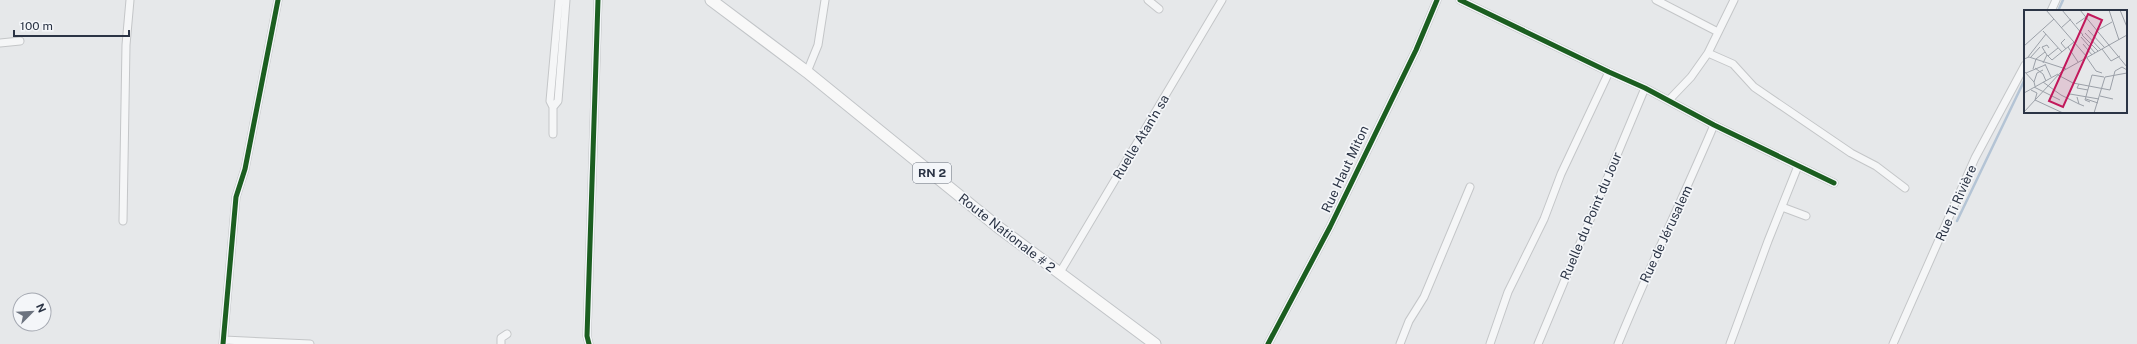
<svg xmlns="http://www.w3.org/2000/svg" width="2137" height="344" viewBox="0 0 2137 344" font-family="'Public Sans',sans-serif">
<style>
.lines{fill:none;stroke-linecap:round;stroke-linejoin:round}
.stream{stroke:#b4c4d5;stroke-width:2.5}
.street-casing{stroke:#c4c6c8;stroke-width:9}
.primary-casing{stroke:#c2c5c8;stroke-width:13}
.street{stroke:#f5f6f7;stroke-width:7}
.primary{stroke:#f8f8f8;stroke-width:11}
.cycleway-casing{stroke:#f4f6f9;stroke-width:8}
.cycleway{stroke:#1b5e20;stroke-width:5}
.labels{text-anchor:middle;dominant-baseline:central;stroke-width:3.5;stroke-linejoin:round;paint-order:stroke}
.shield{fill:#f4f6f9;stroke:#676e7b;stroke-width:1}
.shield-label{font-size:12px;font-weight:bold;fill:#2b3445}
.street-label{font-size:13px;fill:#2b3445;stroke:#f4f6f9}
.inset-road{fill:none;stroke:#9ba0a8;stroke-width:1}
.view{fill:#c2185b;fill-opacity:0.15;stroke:#c2185b;stroke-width:2}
.inset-edge{fill:none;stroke:#2b3445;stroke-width:2}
</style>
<rect width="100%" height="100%" fill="#e6e8ea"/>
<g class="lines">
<path class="stream" d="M2058 11 2063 0
M1957 221 2025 79"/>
<defs>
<path id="street" d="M1148 0 1159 9
M1460 0 1609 72 1645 88 1714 125 1834 183
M1656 0 1718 32
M2051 11 2056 0
M0 43 20 41
M1708 53 1733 64 1754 87 1851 153 1876 166 1905 188
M807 72 818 45 825 0
M1669 100 1691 77 1708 53 1734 0
M553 107 558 101 566 0
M553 134V107L550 101 559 0
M1782 207 1806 216
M123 221 126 45 130 0
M1059 274 1222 0
M224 340 310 344
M223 344 236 197 245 169 278 0
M501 344V338L507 334
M589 344 587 336 598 0
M1268 344 1330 227 1416 50 1437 0
M1400 344 1409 321 1424 297 1470 187
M1490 344 1508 292 1544 219 1561 174 1609 72
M1538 344 1645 88
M1618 344C1648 270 1683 198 1714 125
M1730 344 1768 241 1798 166
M1893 344 1975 158 2025 65"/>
<path id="primary" d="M711 0 807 72 998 227 1155 344"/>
</defs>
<use href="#street" class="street-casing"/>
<use href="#primary" class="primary-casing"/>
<use href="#street" class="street"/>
<use href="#primary" class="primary"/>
<defs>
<path id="cycleway" d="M1460 0 1609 72 1645 88 1714 125 1834 183
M223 344 236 197 245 169 278 0
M589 344 587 336 598 0
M1268 344 1330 227 1416 50 1437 0"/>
</defs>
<use href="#cycleway" class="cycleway-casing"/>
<use href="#cycleway" class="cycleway"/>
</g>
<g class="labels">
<rect class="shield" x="913" y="163" width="38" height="20" rx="3"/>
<g class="shield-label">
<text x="932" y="173">RN 2</text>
</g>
<g class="street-label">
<text transform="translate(1141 137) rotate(-59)">Ruelle Atan'n sa</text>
<text transform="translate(1345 169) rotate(-65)">Rue Haut Miton</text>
<text transform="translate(1956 203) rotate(-66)">Rue Ti Rivière</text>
<text transform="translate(1591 216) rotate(-67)">Ruelle du Point du Jour</text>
<text transform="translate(1007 233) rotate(38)">Route Nationale # 2</text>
<text transform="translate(1666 234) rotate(-65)">Rue de Jérusalem</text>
</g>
</g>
<g transform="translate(2024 10)">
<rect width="103" height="103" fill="#e6e8ea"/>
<path class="inset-road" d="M22 0 63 47M38 0 59 25M56 0 103 57M85 0 95 30M96 0 103 17M52 14 62 7M37 18 47 9M64 20 81 38M74 20 88 12M19 21 38 42M61 23 77 40M58 25 74 41M57 27 71 43M41 29 37 33 42 39M59 34 68 45M0 36 30 9M44 37 54 52M78 39 87 51 96 46M23 45 28 50 50 32M24 46 34 38M4 47 22 24M6 48 16 37M63 48 72 61 78 63M0 49 5 47 42 59M19 53 23 45 18 37 23 35 25 38M21 54 27 67M11 58 19 64 22 71M9 59 12 49 21 42M0 61 10 72M2 63 21 55M34 65 49 73 86 80 91 61 98 57 103 60M19 72 37 85 55 94M55 74 53 78 64 80M11 76 10 72 13 63 19 60M10 77 36 90M7 80 13 83 11 90 39 103M0 83 34 64M76 86 89 89M53 87 55 94 60 96M43 88 46 84 75 89M62 89 74 93M66 92 61 90 68 65 80 67M0 102 37 62 103 25M70 103 81 67 103 63"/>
<path class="view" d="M64 4 78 10 39 97 25 91Z"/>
<rect width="103" height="103" class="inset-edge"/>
</g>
<g transform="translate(32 312) rotate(66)"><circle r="19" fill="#f4f6f9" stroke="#a4a8b1"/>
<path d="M0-3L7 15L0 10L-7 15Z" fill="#6c737f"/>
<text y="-6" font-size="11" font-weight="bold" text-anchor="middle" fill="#2b3445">N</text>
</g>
<path d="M14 30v6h115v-6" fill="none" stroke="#2b3445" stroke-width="2"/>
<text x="20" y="30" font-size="12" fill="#2b3445" stroke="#f4f6f9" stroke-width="3" paint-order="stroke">100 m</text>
</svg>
